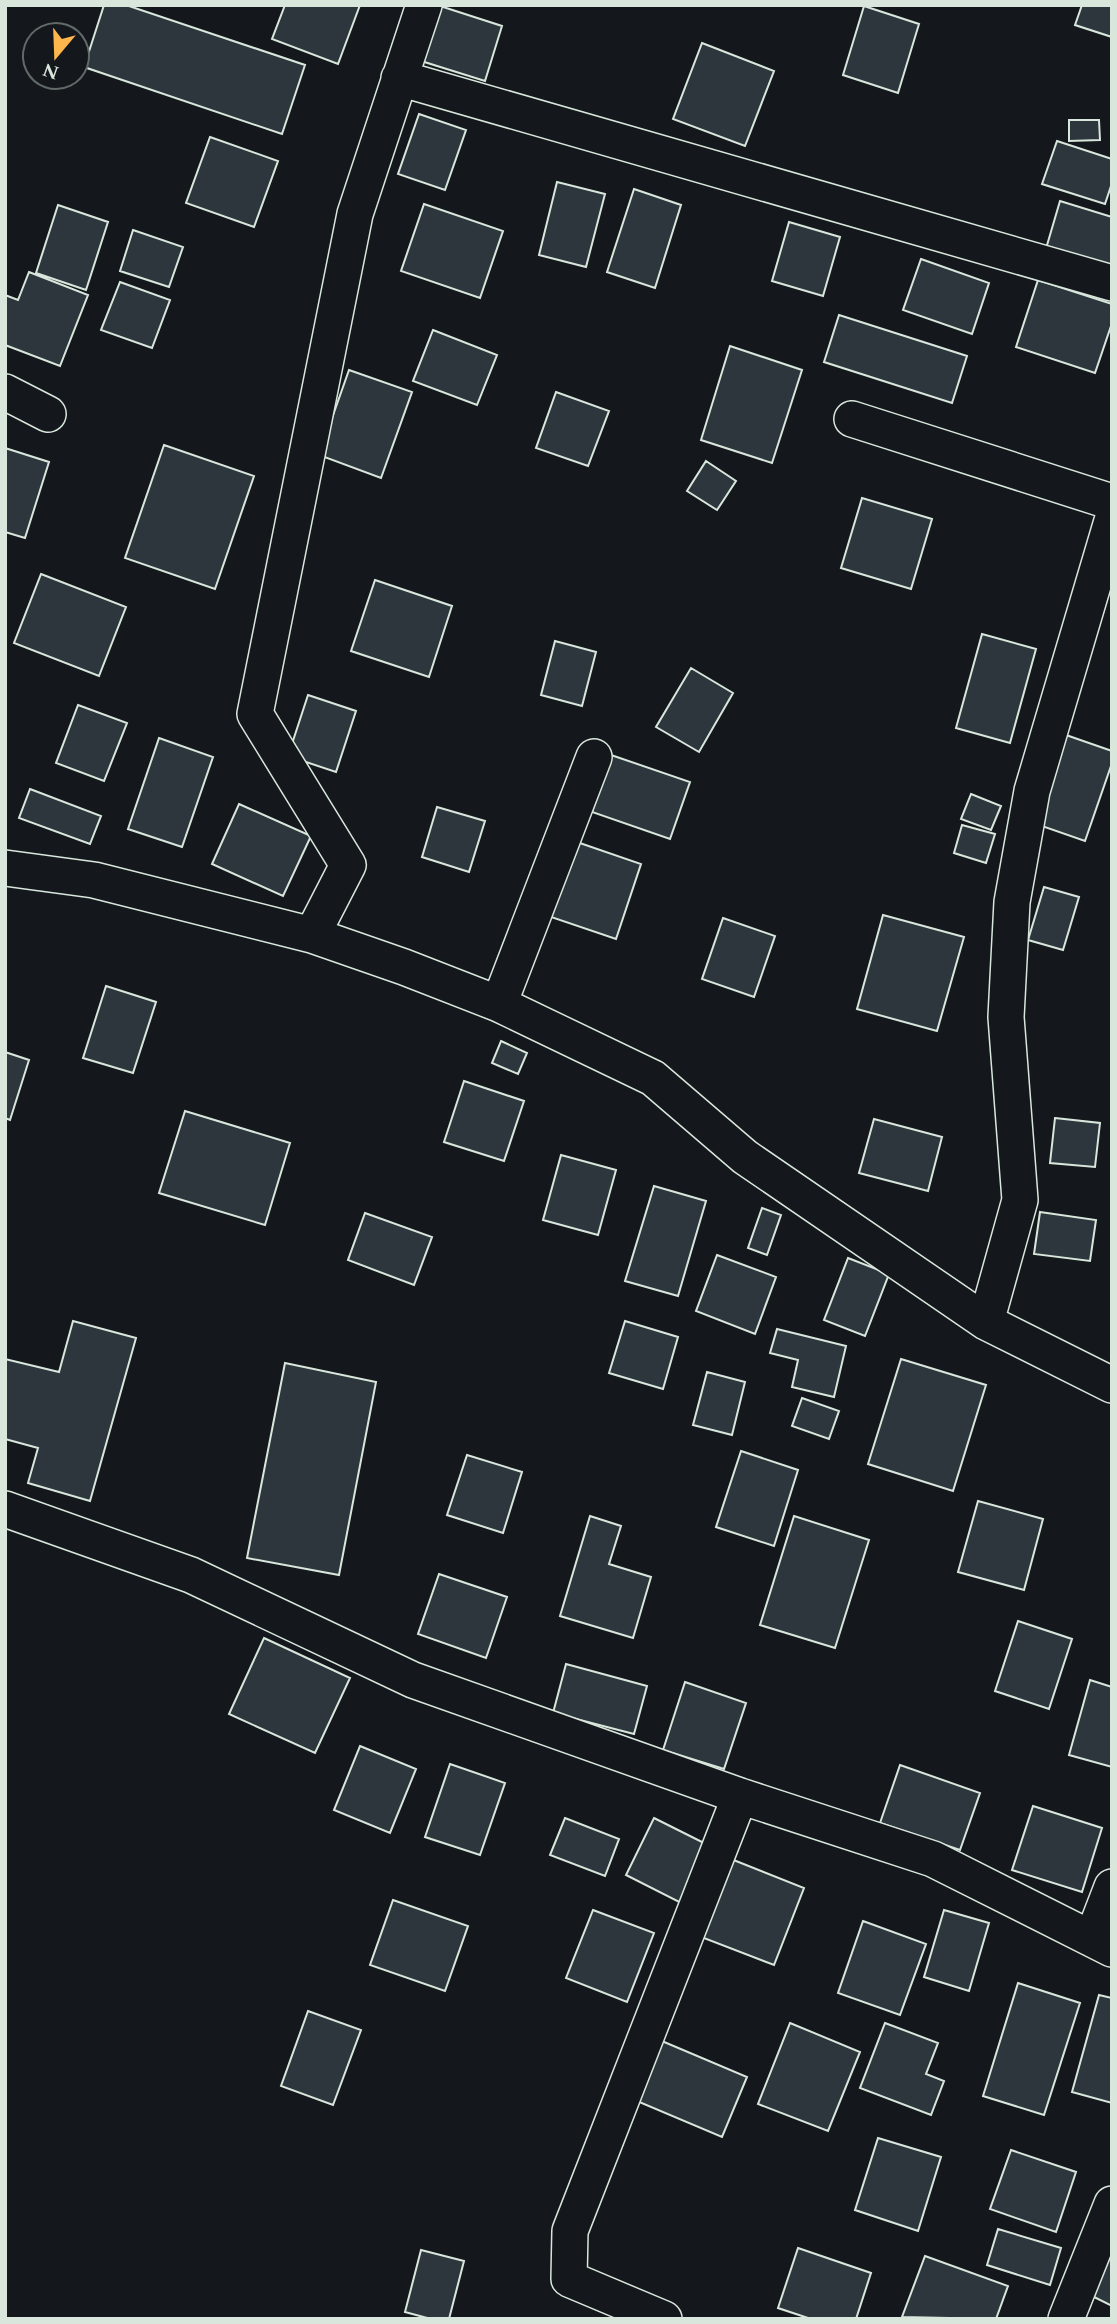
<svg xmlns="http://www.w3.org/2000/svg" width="1117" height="2324" viewBox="0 0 1117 2324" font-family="Spectral,serif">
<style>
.building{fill:#2c363c;stroke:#d8e6dc;stroke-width:2}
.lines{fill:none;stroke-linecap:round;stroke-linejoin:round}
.minor-casing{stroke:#d8e6dc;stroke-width:38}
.minor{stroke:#14181c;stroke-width:35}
</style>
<rect width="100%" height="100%" fill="#14181c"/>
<path class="building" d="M104 5H126L305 65 282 134 84 67Z
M285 5H360L338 64 272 39Z
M437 5 502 26 485 81 418 60Z
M1082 5H1112V37L1075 25Z
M864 6 919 24 898 93 843 75Z
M702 43 774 71 745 146 673 119Z
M419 114 466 130 445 190 398 174Z
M1069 120H1099L1100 140 1069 141Z
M210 137 278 161 254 227 186 203Z
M1057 141 1112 159V183L1105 204 1042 184Z
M557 182 605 194 586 267 539 255Z
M634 189 681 205 655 288 607 272Z
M1060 201 1112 217V272L1045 252Z
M424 204 503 231 480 298 401 271Z
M58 205 108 222 86 290 36 273Z
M789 222 840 237 823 296 772 281Z
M133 230 183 247 169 287 120 271Z
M921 259 989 283 972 334 903 310Z
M29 272 88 295 60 366 5 345V295L18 300Z
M1038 280 1112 304V323L1095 373 1016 347Z
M120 282 170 300 152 348 101 330Z
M839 315 967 356 952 403 824 362Z
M433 330 497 355 477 405 413 381Z
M730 346 802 370 772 463 701 440Z
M349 370 412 392 381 478 319 455Z
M556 392 609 411 588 466 536 448Z
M164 445 254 476 215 589 125 558Z
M5 448 49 462 25 538 5 532Z
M706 461 736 481 717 510 687 491Z
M862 498 932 519 911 589 841 568Z
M41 574 126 607 99 676 14 643Z
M375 580 452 606 429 677 351 651Z
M982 634 1036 649 1010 743 956 728Z
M555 641 596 652 582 706 541 695Z
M691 668 733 693 699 752 656 727Z
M308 695 356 711 336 772 288 756Z
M78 705 127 723 104 781 56 763Z
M1066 735 1112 751V763L1085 841 1036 824Z
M159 738 213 757 182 847 128 829Z
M611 755 690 782 670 839 592 812Z
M30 789 101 816 90 844 19 818Z
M971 794 1001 806 991 830 961 819Z
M239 804 311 836 283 896 212 864Z
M437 807 485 821 469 872 422 857Z
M962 825 995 834 986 863 954 853Z
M574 841 641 864 616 939 548 916Z
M1044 887 1079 897 1063 950 1028 940Z
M883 915 964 937 937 1031 857 1009Z
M723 918 775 936 754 997 702 979Z
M106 986 156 1002 133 1073 83 1058Z
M501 1041 527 1053 518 1074 492 1063Z
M5 1052 29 1060 10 1120 5 1118Z
M464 1081 524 1101 504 1161 444 1142Z
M185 1111 290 1143 265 1225 159 1193Z
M1055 1118 1100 1123 1095 1167 1050 1163Z
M874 1119 942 1137 928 1191 859 1173Z
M561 1155 616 1170 598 1235 543 1220Z
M654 1186 706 1201 678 1296 625 1281Z
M762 1208 781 1215 767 1255 748 1248Z
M1040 1212 1096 1220 1090 1261 1034 1254Z
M365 1213 432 1237 414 1285 348 1260Z
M717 1255 776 1277 755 1334 696 1311Z
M848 1258 889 1274 865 1336 824 1320Z
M73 1321 136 1338 90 1501 28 1483 38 1448 5 1439V1359L59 1372Z
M625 1321 678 1337 663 1389 609 1373Z
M777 1329 846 1346 834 1397 792 1387 798 1360 770 1353Z
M901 1359 986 1385 953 1491 868 1464Z
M285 1363 376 1382 339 1575 247 1558Z
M707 1372 745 1382 732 1435 693 1425Z
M802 1398 839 1411 829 1439 792 1426Z
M741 1451 798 1470 774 1546 716 1527Z
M467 1455 522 1472 503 1533 447 1515Z
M978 1501 1043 1519 1024 1590 958 1572Z
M590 1516 621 1526 609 1564 651 1577 633 1638 560 1616Z
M794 1516 869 1540 835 1648 760 1625Z
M439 1574 507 1597 486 1658 418 1634Z
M1018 1621 1072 1639 1049 1709 995 1691Z
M264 1638 350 1678 315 1753 229 1714Z
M566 1664 647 1686 634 1734 553 1713Z
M1090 1680 1112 1687V1767L1069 1755Z
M685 1682 746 1703 724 1769 663 1750Z
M360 1746 416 1769 390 1833 334 1810Z
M450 1764 505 1783 480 1855 425 1837Z
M900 1765 980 1793 960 1850 880 1823Z
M1033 1806 1102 1828 1082 1892 1012 1870Z
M565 1818 619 1839 605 1876 550 1855Z
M654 1818 718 1850 689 1907 626 1875Z
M726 1857 804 1888 774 1965 696 1935Z
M393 1900 468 1926 445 1991 370 1965Z
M593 1910 654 1933 627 2002 566 1978Z
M944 1910 989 1923 969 1991 924 1977Z
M863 1921 926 1944 900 2015 838 1993Z
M1018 1983 1080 2003 1044 2115 983 2096Z
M1099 1995 1112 1998V2103L1072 2092Z
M308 2011 361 2030 333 2105 281 2086Z
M790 2023 860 2052 828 2131 758 2104Z
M885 2023 938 2043 926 2074 944 2081 931 2115 860 2088Z
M650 2036 747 2077 722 2137 625 2096Z
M878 2138 941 2157 918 2231 855 2210Z
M1011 2150 1076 2172 1056 2232 990 2209Z
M998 2229 1061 2248 1050 2285 987 2265Z
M798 2248 871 2273 856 2319H811L778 2308Z
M421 2250 464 2261 449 2319H431L405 2312Z
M1112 2253V2306L1090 2295Z
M925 2256 1008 2286 996 2319 902 2317Z"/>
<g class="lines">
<defs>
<path id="minor" d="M399 78 1112 283
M5 392 48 414
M852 419 1112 502
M5 868 94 880 312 935 404 967 499 1004 653 1078 745 1157 986 1322 1112 1385
M312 935 348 865 255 714 355 214 424 5
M499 1004 594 757
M986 1322 1020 1200 1006 1017 1012 902 1032 791 1112 521
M5 1509 191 1575 413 1680 740 1796 933 1859 1112 1949
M1092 1939 1112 1887
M664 2319 569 2279 570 2231 740 1796
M1066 2319 1112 2204"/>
</defs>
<use href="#minor" class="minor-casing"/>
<use href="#minor" class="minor"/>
</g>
<rect width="1117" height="2324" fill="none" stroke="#d8e6dc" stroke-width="14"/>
<g transform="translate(56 56) rotate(199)"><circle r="33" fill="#14181c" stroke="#626a69" stroke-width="2"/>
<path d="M0-5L12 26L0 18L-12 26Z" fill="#ffb74d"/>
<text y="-10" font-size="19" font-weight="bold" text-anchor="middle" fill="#d8e6dc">N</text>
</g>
</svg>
